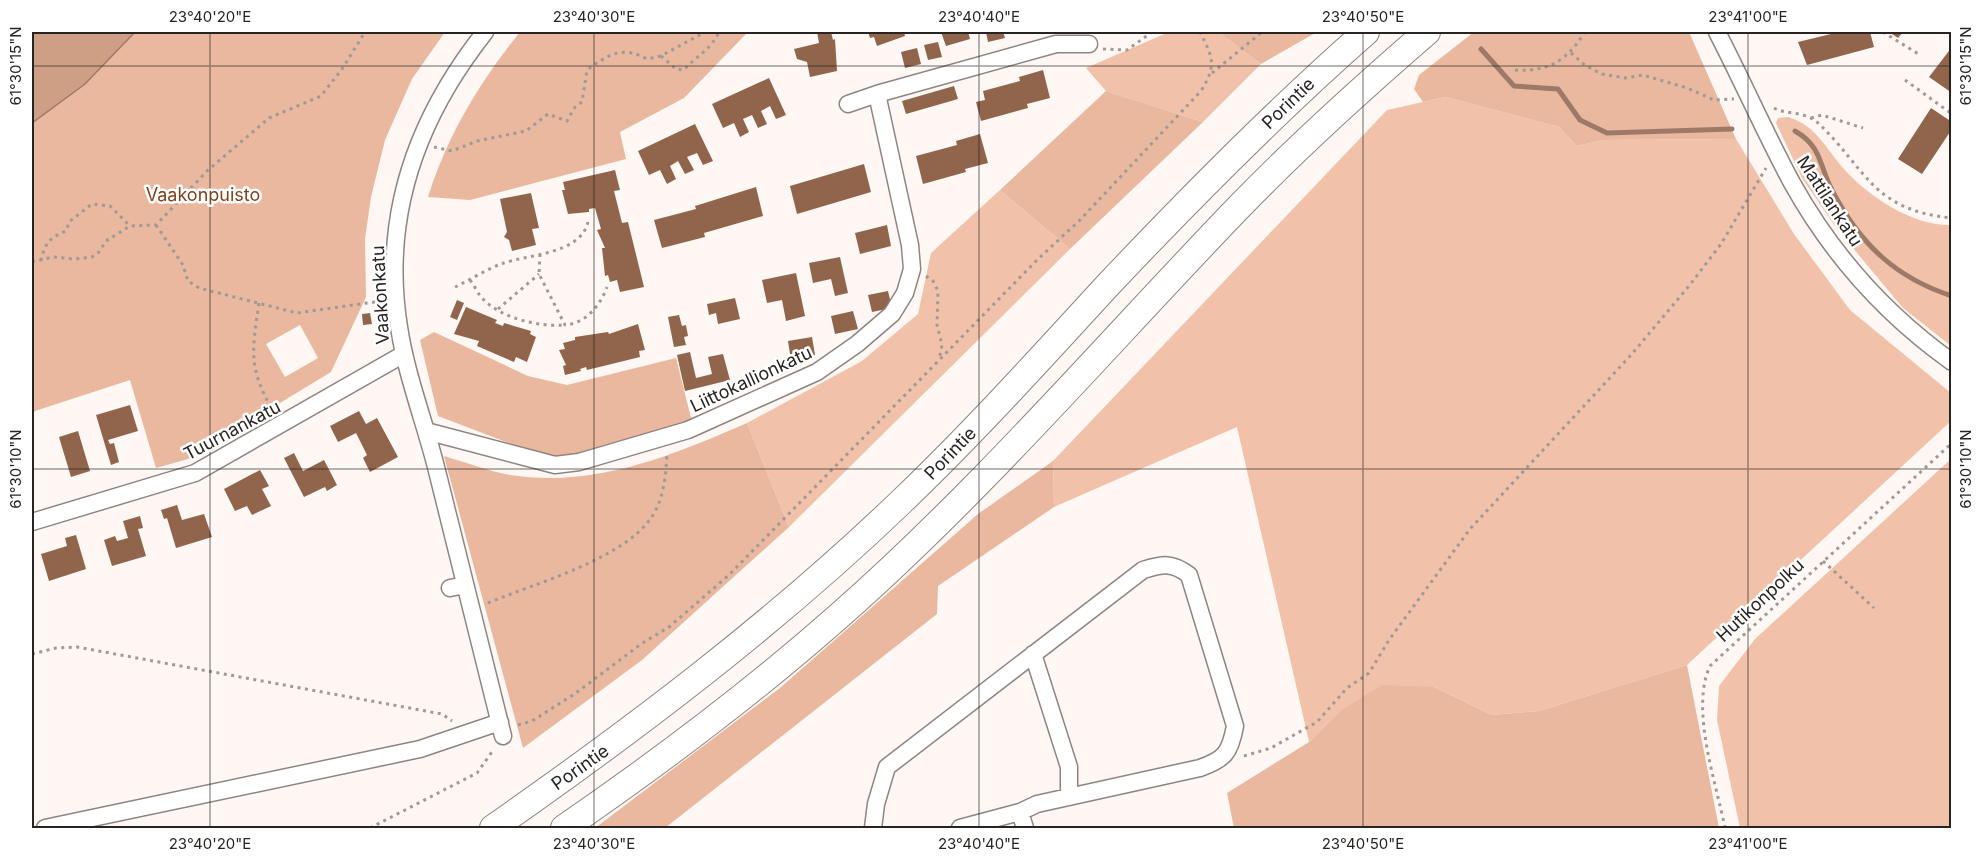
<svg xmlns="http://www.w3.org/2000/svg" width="1983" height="860" viewBox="0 0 1983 860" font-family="Inter,sans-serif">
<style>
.green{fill:#f1c2a9}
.forest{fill:#e9b89e;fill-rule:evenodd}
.water{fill:#cf9f85;stroke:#9d7a67;stroke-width:1.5}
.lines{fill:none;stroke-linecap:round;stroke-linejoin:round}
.stream{stroke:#9d7a67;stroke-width:5}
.building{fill:#91644c}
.minor-casing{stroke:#8e8581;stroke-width:19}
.highway-casing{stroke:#8e8581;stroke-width:28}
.path{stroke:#a09996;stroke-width:3;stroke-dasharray:3 4.5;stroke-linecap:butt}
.minor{stroke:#fff;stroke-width:16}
.highway{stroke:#fff;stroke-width:26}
.ticks{fill:none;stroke:#282422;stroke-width:1.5;stroke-opacity:0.45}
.labels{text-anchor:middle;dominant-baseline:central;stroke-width:5;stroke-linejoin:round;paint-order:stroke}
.street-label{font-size:18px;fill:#282422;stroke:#fff}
.park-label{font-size:18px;fill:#7f421d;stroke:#fff}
.neatline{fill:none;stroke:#282422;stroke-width:2}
.ticks-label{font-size:15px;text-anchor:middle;fill:#282422}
</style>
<rect width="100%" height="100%" fill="#fff7f3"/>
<path class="green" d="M1169 32H1218L1261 64 1203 122 1106 91 1086 68Z
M1445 97 1559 127 1577 146 1603 140 1736 139 1794 234 1850 310 1951 393V421L1687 665 1539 711 1492 715 1434 687 1340 711 1309 742 1237 427 1054 507 1053 461 1387 110Z
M1788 117C1816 125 1826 149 1844 169 1869 197 1913 226 1951 225V346L1903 308 1837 229 1802 178 1776 123 1778 118Z
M1000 190 1070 249 789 527 747 423 862 361 918 314 931 253Z
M1951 459V828H1740L1717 720 1719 686 1755 639Z"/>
<path class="forest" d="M135 32H445L412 79 385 140 371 197 365 239 366 297 331 372 188 459 156 468 130 380 32 412V123L85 84ZM300 325 318 358 285 377 266 344Z
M520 32H752L747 33 684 98 620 132 626 159 470 200 428 197C448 134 479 83 520 32Z
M1218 32H1317L1261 64Z
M1474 32H1689L1736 139 1603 140 1577 146 1559 127 1445 97 1423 102 1414 89 1419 75Z
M1106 91 1203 122 1070 249 1000 190Z
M434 332 528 376 567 385 676 358 692 422 569 456H555L535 453 438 416 420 340Z
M747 423 789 527 642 660 523 748 444 456C465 462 488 471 510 475 595 488 671 456 747 423Z
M1053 461 1054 507 938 586 937 614 665 828H595L780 688 978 514Z
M1687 665 1719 828H1234L1227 793 1309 742 1340 711 1382 685 1434 687 1492 715 1539 711Z"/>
<path class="water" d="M32 32H135L85 84 32 123Z"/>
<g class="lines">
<path class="stream" d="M1481 49 1514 86 1558 89 1580 120 1607 133 1732 129
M1795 131C1823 147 1819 167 1833 192 1860 244 1896 278 1952 296"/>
</g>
<path class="building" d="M817 32H831L833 40 835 39 837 71 810 77 807 62 797 59 794 49 819 43Z
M868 32H904L905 36 877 46 874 37 870 38Z
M941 32H968L970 39 946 46Z
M986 32H1003L1005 38 988 42Z
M1839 32H1870L1874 47 1807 65 1798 42Z
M1889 32H1903L1898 38Z
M938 42 942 57 928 60 924 45Z
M1952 47V93L1929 77Z
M917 48 921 64 905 68 901 52Z
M1043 70 1050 98 1027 104 1028 108 981 121 976 102 985 100 983 91 1020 81 1019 77Z
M769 78 786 115 776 119 770 106 761 111 767 124 758 128 752 115 743 119 749 132 740 137 734 123 723 128 712 104Z
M954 86 958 99 906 114 902 101Z
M1931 108 1952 122V129L1922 174 1898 159Z
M695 124 713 161 703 165 697 153 687 157 694 170 685 174 678 161 670 166 676 179 667 184 660 170 649 175 638 151Z
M980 134 988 163 965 169 966 172 923 184 916 156 957 145 956 141Z
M864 164 871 192 797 214 790 186Z
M615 170 620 190 614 191 622 223 628 222 644 287 620 292 617 280 610 282 608 275 605 276 602 248H605L597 230 601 229 595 208 589 209V212L568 214 562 190H565L563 182Z
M756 187 763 216 704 233 705 237 662 248 654 220 696 209 695 206Z
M531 193 539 228 532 229 536 245 512 251 509 240 504 237 507 232 500 199Z
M887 225 891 246 860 254 855 233Z
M840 257 848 293 835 296 831 279 813 283 809 263Z
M796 273 805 316 786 321 782 300 767 303 762 280Z
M888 291 892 308 872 312 868 295Z
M735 298 740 319 718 324 716 313 709 315 707 304Z
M457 300 464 303 457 320 450 317Z
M466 307 497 320 495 323 503 326 504 323 531 331 530 334 536 337 527 362 516 357 514 362 477 346 479 341 454 334Z
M853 311 858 329 835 334 831 316Z
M370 313 372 324 363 325 362 314Z
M679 315 682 326 686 325 688 336 684 337 686 345 674 347 668 317Z
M638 324 645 350 639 351 640 357 587 370 586 367 580 369 581 371 565 375 563 366 566 365 559 350 565 349 563 343 575 340V337L608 332 609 334Z
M812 337 815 355 791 360 788 341Z
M690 352 696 378 712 374 708 357 723 354 730 380 685 391 677 355Z
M130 405 138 431 108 440 110 444 114 443 119 462 111 465 96 415Z
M359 411 366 424 377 418 398 457 370 472 363 458 367 455 356 433 338 442 330 426Z
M78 431 90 471 71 477 59 437Z
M294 453 303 471 324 460 337 485 327 491 325 487 304 497 284 458Z
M260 470 269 486 262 489 271 506 252 515 247 506 235 511 224 489Z
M177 505 182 520 204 514 212 537 176 548 167 518 164 519 161 510Z
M140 516 143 528 138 529 146 556 112 566 104 540 115 536 117 541 128 538 123 521Z
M76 535 86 569 49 581 41 554 67 546 65 538Z"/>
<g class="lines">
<defs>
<path id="minor" d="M485 32C417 118 381 215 399 327 406 374 424 420 436 467 458 557 481 646 503 736
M1717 32C1743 82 1765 133 1792 183 1831 253 1886 315 1952 362
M848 104 877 94
M426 431 555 465 579 462 688 430 817 372 857 344 892 314 905 293 912 269 910 245 877 94 1056 44H1089
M32 522 195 473 404 354
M450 588 465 585
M1033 654 1069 767V797
M45 828 420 749 500 722
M873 828 876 804 887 767 1143 570C1163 564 1172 562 1189 575L1235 726C1230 753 1225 759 1200 768L1037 804 1020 812
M960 828 1020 812 1025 828"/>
<path id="highway" d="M493 828C636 728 775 623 902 501 973 433 1040 359 1107 286 1190 198 1275 112 1366 32
M564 828C660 762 753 692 840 615 982 490 1106 345 1237 209 1297 147 1361 89 1427 32"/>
</defs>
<use href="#minor" class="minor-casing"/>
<use href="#highway" class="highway-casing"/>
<path class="path" d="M1883 32 1920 55
M1103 49 1127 50 1152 32
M1571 53 1586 66 1602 74 1626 78 1643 75 1687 88 1714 100 1734 99
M661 56 676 69 684 70C697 55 710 51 719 32
M1515 70C1550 72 1567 60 1585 32
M1212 73 1262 32
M1905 80 1952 114
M1774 108C1787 115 1804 111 1817 122 1867 169 1871 210 1952 218
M1811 118 1822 115 1863 128
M434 147 452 151 477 141 526 131 548 114 567 121 575 107 582 102 587 70C608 55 622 45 647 59L661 56 705 32
M156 225 183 265 188 281 199 288 297 313 367 303 376 302 380 306
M540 254 539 274 565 325C586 323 600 306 607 287
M41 261C45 243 49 238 66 231L70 221 92 204 110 206 130 226
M32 262 53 257 75 259 92 257 99 252 106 241 130 226 156 225 207 171 269 118 321 96 342 69 365 32
M926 276 933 281 938 291 937 325 942 345 939 360
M470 280C475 286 478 295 484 300 503 319 540 327 565 325
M455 287C470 280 485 270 501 264 527 254 580 255 588 222
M259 303C252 350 248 368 273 411
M498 309 539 274
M1823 561 1874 608
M488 603C535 583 626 559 653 515 664 497 666 474 667 453
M32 654 56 648 77 647 442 714 452 721
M518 725 532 721 576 693 641 644 669 627 729 575 1037 260 1079 221 1201 91C1217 65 1213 58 1200 32
M1244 756 1271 748 1317 722 1347 688 1369 673 1389 640 1470 529 1631 355 1689 286 1721 244 1766 168
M370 828 477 773 494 749
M1725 828C1716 782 1690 709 1710 666L1952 443"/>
<use href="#minor" class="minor"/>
<use href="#highway" class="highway"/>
</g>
<path class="ticks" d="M210 32V828M594 32V828M979 32V828M1363 32V828M1748 32V828M32 66H1952M32 469H1952"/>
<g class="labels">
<g class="street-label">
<text transform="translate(1288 103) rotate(-44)">Porintie</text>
<text transform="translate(1830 201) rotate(57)">Mattilankatu</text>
<text transform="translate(380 295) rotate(-93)">Vaakonkatu</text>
<text transform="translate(751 379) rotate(-25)">Liittokallionkatu</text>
<text transform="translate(232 430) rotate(-28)">Tuurnankatu</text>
<text transform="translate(950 453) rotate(-46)">Porintie</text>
<text transform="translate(1760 600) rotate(-43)">Hutikonpolku</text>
<text transform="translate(580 767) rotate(-35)">Porintie</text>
</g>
<g class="park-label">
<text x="203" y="194">Vaakonpuisto</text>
</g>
</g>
<rect width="1983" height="860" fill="none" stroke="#ffffff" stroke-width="66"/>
<rect x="33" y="33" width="1917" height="794" class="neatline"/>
<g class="ticks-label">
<text x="210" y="22">23°40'20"E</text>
<text x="594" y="22">23°40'30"E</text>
<text x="979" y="22">23°40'40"E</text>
<text x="1363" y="22">23°40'50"E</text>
<text x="1748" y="22">23°41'00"E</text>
<text transform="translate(16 66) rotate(-90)" y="5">61°30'15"N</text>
<text transform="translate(1966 66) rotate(-90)" y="5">61°30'15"N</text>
<text transform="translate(16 469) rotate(-90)" y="5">61°30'10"N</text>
<text transform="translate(1966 469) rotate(-90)" y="5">61°30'10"N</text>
<text x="210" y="849">23°40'20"E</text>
<text x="594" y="849">23°40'30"E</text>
<text x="979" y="849">23°40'40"E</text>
<text x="1363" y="849">23°40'50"E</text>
<text x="1748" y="849">23°41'00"E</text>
</g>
</svg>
